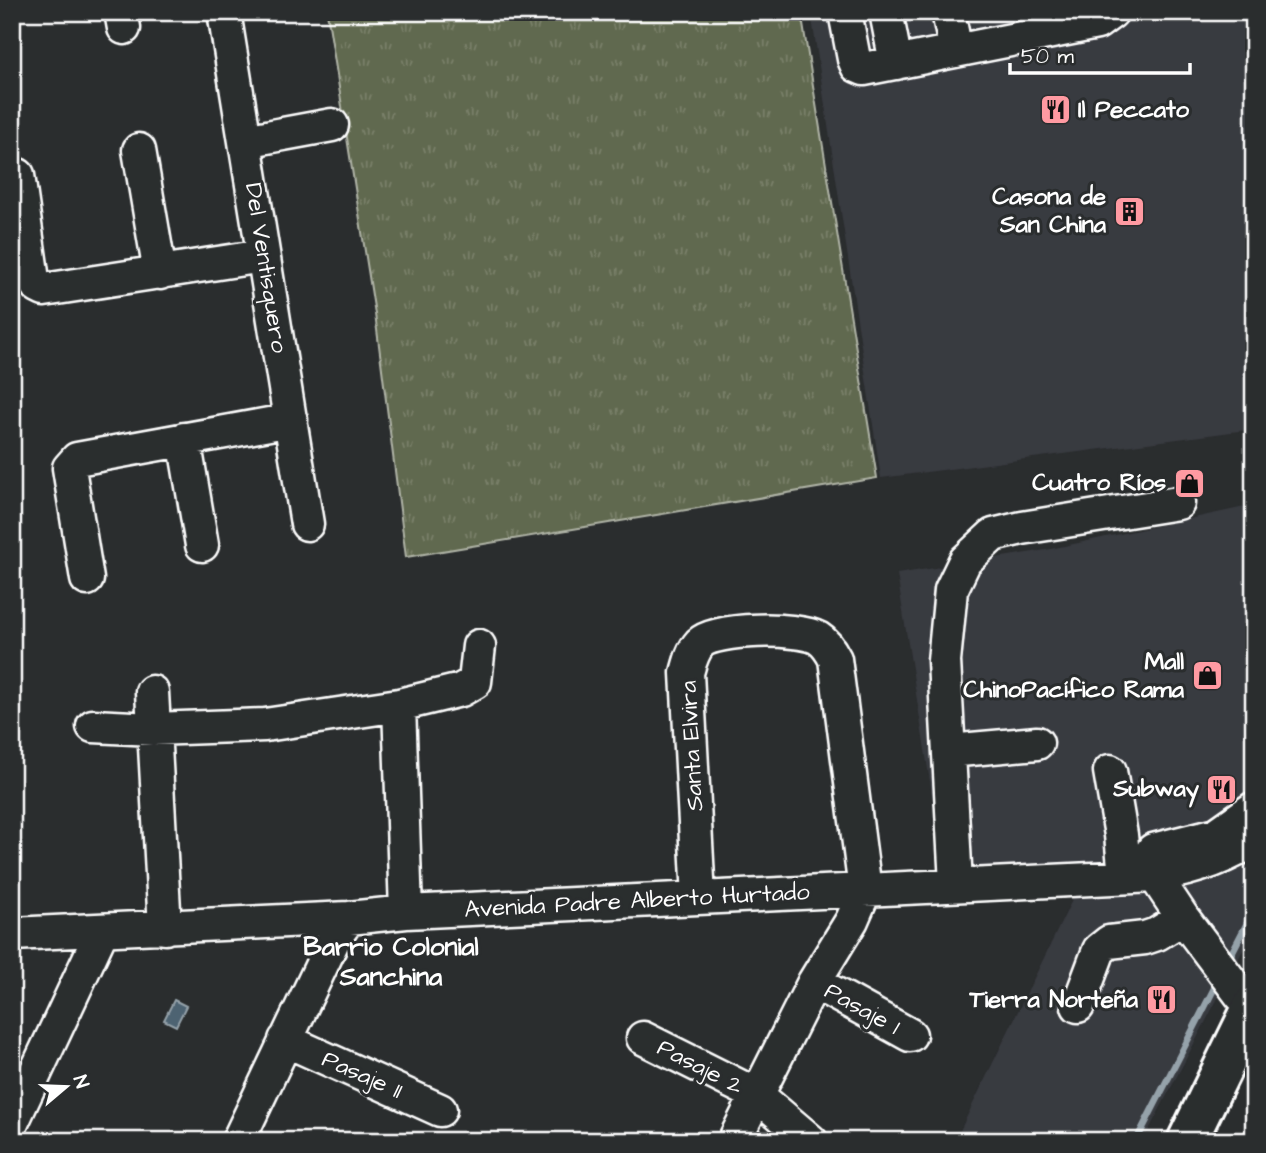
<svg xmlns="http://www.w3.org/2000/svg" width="1266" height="1153" viewBox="0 0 1266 1153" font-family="'Architects Daughter',sans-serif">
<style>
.built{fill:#393a41}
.grass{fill:url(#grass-tufts);stroke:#b0b4a7;stroke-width:2}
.water{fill:#4e6472;stroke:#95a2aa;stroke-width:2}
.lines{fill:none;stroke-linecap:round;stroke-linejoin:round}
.stream{stroke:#95a2aa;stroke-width:7}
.minor-casing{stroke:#fff;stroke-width:37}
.major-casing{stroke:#fff;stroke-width:44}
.minor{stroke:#2a2d2e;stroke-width:32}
.major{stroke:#2a2d2e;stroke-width:38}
.labels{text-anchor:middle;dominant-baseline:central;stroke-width:6;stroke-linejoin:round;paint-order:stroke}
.poi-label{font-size:24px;font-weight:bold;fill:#fff;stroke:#2a2d2e;text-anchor:end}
.street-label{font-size:24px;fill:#fff;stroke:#2a2d2e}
.neighbourhood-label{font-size:26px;font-weight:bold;fill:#fff;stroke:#2a2d2e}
</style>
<defs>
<pattern id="grass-tufts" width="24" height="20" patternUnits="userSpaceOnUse" patternTransform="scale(1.75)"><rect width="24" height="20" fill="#61694f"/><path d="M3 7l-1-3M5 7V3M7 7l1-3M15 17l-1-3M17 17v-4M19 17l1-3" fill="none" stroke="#798069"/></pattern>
</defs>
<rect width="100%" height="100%" fill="#2a2d2e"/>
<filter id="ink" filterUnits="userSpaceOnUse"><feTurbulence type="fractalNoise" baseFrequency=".0143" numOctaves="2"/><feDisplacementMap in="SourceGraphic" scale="14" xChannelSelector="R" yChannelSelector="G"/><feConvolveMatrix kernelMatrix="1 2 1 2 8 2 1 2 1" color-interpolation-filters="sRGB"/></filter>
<g filter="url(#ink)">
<path class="built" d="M811 12H1254V429L881 478Z
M1254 505V833L1198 862 945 876 897 574 1046 550Z
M1254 844V929L1143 1141H955L1075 894Z"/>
<path class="grass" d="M327 12H801L877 478 406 557 375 314Z"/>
<path class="water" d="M174 1000 186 1006 176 1026 164 1020Z"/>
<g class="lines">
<path class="stream" d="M1227 962 1254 910
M1136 1141 1219 979"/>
<defs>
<path id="minor" d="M121 12 124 28
M224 12 307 524
M845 12 854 59 857 66 864 69 1097 23 1112 12
M886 12 896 63
M948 12 956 51
M245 141 332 125
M139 150 160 273
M18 175 33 280 38 287 44 290 263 256
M184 439 202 545
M87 579 69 468 77 459 291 420
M152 692 165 928
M399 705 406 912
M93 726 153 729 265 725 399 705 461 690 475 682 479 646
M949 751 1037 743
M1110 771 1121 835 1125 876
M1254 808 1217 834 1153 850 1149 856 1155 876 1183 918 1241 995 1254 1003
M956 884 944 661 951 590 965 561 993 535 1022 528 1178 503
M699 898 687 673C690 662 692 652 700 643 716 628 799 627 818 638 826 643 831 651 835 659L865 890 852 920 814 982 734 1141
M12 934 349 918 406 912 1155 876C1189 870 1226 860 1254 839
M814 982 910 1035
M1078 1006 1099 950 1109 942 1145 938 1157 934 1183 918
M643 1038 757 1095 811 1141
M285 1040 440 1110
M12 1123 102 931
M238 1141 335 937 349 918"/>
<path id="major" d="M1187 1141 1254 1004"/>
</defs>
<use href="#minor" class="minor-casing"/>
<use href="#major" class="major-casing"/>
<use href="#minor" class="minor"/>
<use href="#major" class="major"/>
</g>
</g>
<defs>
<symbol id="restaurant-square" viewBox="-11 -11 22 22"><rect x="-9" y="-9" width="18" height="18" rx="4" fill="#ff9aa2" stroke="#2a2d2e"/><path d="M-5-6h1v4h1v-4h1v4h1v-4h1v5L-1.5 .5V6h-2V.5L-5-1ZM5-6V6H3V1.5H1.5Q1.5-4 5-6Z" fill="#111"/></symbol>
<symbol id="building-square" viewBox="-11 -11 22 22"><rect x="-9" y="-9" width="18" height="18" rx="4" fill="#ff9aa2" stroke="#2a2d2e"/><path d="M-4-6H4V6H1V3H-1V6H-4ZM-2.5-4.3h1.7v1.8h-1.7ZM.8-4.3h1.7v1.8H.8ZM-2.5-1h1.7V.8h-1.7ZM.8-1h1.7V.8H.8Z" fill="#111"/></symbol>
<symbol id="shop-square" viewBox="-11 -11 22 22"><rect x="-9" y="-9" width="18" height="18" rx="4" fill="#ff9aa2" stroke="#2a2d2e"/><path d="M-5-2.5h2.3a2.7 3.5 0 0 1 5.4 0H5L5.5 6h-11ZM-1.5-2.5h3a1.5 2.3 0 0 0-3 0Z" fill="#111"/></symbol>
</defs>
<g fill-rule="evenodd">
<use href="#restaurant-square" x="1038" y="92" width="35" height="35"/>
<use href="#building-square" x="1112" y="194" width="35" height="35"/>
<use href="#shop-square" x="1172" y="466" width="35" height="35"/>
<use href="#shop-square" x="1190" y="658" width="35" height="35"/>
<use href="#restaurant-square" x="1204" y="772" width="35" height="35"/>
<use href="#restaurant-square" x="1144" y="982" width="35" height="35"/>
</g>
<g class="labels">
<g class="poi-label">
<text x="1078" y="110" text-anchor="start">Il Peccato</text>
<text x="1106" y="197">Casona de<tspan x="1106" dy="28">San China</tspan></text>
<text x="1166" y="483">Cuatro Ríos</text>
<text x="1184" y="662">Mall<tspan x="1184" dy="28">ChinoPacífico Rama</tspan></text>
<text x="1199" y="789">Subway</text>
<text x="1138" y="1000">Tierra Norteña</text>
</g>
<g class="street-label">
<text transform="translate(266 268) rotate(81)">Del Ventisquero</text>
<text transform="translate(692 746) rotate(-93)">Santa Elvira</text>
<text transform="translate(637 901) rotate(-3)">Avenida Padre Alberto Hurtado</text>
<text transform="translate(862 1009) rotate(29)">Pasaje 1</text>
<text transform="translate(700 1067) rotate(27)">Pasaje 2</text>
<text transform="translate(362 1075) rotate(24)">Pasaje 11</text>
</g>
<g class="neighbourhood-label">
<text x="391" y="947">Barrio Colonial<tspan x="391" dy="30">Sanchina</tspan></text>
</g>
</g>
<rect width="1266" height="1153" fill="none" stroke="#2a2d2e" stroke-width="42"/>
<rect x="21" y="21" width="1224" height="1111" fill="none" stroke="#fff" stroke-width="2.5" filter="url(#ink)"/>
<g transform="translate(66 1087) rotate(71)" stroke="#2a2d2e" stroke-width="5" paint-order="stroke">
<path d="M0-5L12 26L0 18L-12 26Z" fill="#ffffff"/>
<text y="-10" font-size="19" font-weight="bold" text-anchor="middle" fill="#ffffff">N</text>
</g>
<path d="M1010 63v10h180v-10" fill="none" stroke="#ffffff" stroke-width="3.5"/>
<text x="1021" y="63" font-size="21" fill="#ffffff" stroke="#2a2d2e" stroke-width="5" paint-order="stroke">50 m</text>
</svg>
